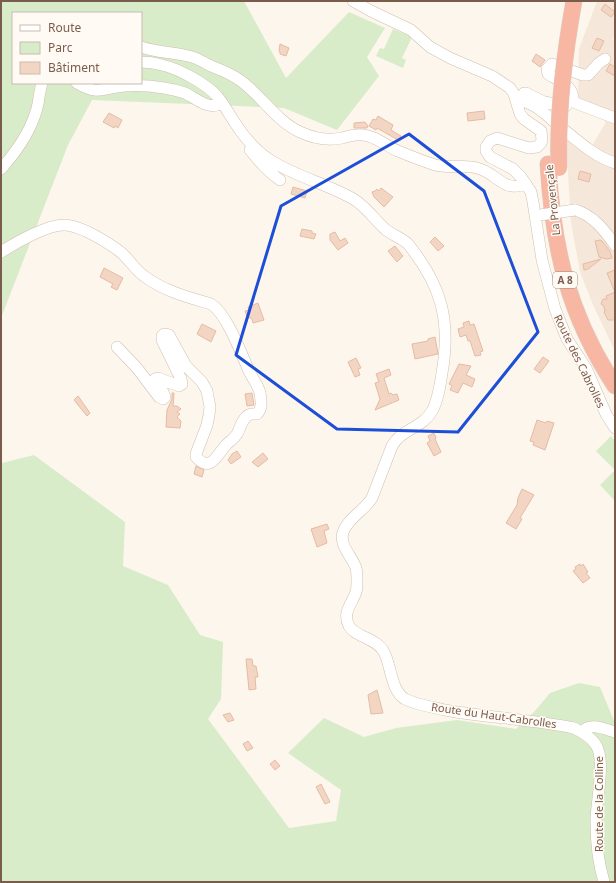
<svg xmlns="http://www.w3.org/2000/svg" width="616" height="883" viewBox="0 0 616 883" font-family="'Noto Sans',sans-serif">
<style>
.residential{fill:#f5e8da}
.green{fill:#d8ecc9;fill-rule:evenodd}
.building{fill:#f3d5c3;stroke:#e6bba3}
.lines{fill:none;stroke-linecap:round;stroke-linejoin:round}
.minor-casing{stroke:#d1beb0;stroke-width:12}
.highway-casing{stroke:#dad1cd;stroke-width:17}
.minor{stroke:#fff;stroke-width:11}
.highway{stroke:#f7b7a3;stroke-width:16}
.minor-bridge-casing{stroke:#d1beb0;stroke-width:12;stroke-linecap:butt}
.highway-bridge-casing{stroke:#dad1cd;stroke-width:17;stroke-linecap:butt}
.minor-bridge{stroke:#fff;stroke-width:11}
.highway-bridge{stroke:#f7b7a3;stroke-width:16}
.marked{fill:none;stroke:#1d4ed8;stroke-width:3;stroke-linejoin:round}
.labels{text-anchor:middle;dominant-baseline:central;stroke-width:3;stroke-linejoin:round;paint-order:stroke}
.shield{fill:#fffaf3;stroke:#a28b7f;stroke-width:1}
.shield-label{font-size:10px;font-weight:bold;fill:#7a5c4d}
.street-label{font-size:11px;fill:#7a5c4d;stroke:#fffaf3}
</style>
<rect width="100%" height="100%" fill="#fdf6ec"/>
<path class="residential" d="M597 1H615V37L612 39 615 41V351L593 305 580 272 571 222 566 139 592 146 606 122 578 99 579 49Z"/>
<path class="green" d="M1 1H244L286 78 349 12 385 28 367 57 379 76 337 130 284 108 92 100 68 145 1 318ZM13 13H141V83H13Z
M393 29 412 37 402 58 406 60 403 68 376 56 380 48 384 49Z
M611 436 615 441V501L600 485 615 470 596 451Z
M34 455 125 522 123 566 168 585 200 635 223 642 221 699 208 719 289 828 336 821 341 790 288 753 324 718 364 737 396 728 457 720 516 729 534 712 550 693 579 683 600 687 615 723V882H1V466L2 463Z"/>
<path class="building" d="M605 4 615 12 611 17 601 10Z
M597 38 604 41 599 51 592 48Z
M280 44 289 48 286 56 280 54V52L279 51Z
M536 54 545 60 540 67 532 61Z
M610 64 615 67V76L606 71Z
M484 111 485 119 468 121 467 113Z
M109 113 122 120 118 128 115 126 114 128 103 122Z
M378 116 393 125 391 130 401 136 398 140 377 128 376 130 369 126 373 119 376 120Z
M365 122 368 126 367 128H354V123Z
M580 171 591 174 589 182 578 179Z
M293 187 307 191 305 198 291 194Z
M381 188 393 197 384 207 374 197 372 192 375 191 377 189 379 191Z
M302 229 312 231V233L316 234 314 239 300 236Z
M335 232 340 241 345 238 348 243 338 250 330 240V234Z
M435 237 444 246 438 251 430 242Z
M600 240 602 241 610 251 612 258 607 259 599 257 595 241Z
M395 246 403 256 397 262 388 251Z
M601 259 588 269 584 270 583 264Z
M104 268 123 278 117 290 111 287 113 284 100 277Z
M615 270V320H608L604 312H605L604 306 601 304 603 299H607L606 296 615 292 607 273Z
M258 303 264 320 253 323 252 319 247 316 245 311 249 310 248 307Z
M469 321 470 325 474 324 483 351 480 352 481 355 475 356 470 341H468L466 335 460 337 458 329 464 327 463 323Z
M202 324 216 331 211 342 197 334Z
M435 337 438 354 415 359 412 344 428 341V339Z
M543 357 549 361 540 373 534 369Z
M356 358 361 368 358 369 360 375 355 377 348 362Z
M459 364 471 366 466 375 475 379 472 387 463 383 458 393 450 390 452 386 449 384Z
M389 369 391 375 384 378 389 394 391 393 393 395 397 394 399 400 375 410 380 399 375 383 379 382 376 374Z
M172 393H174L173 406H177L181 409 177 412 180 414 177 417 181 421 180 428 166 427 167 410 172 399Z
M252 393 254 405 247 406 245 394Z
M78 396 90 413 87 416 74 400Z
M537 420 546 423 547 421 554 423 545 450 533 445 534 442 530 441Z
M434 433 436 438 435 439 441 452 434 456 427 443 430 441 428 436Z
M237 451 241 457 231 464 228 460 232 454Z
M263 453 268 459 258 467 252 462Z
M196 466 204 470 202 477 194 474Z
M522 489 534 495 520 518 522 519 516 529 506 523 517 505 518 498Z
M327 524 329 529 324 531 327 543 317 547 311 529Z
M580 564 581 566 583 564 588 572 586 573 590 578 583 583 573 571 576 569 575 567Z
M246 659H252L253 666H256L258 677H255L256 689 249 690Z
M377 690 383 713 371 714 368 695Z
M230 713 234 720 228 722 223 715Z
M248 741 253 748 247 751 243 744Z
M275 760 280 766 275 770 270 764Z
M321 784 330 802 325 804 316 787Z"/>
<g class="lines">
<defs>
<path id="minor" d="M353 1 371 11 411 30 430 47 450 58 492 76 510 88 514 94 520 114 524 119 541 131 542 140 541 143 537 147 529 148 497 138 490 141 486 147V151L490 157 513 169 521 177 531 192 533 202 542 260 555 309 567 339 586 368 606 414 615 428
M141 47C158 53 178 52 195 58 200 60 205 63 211 66 221 70 232 74 241 81 262 96 276 121 300 132 313 138 328 141 342 138 349 136 355 134 363 135 376 136 386 146 398 151 410 156 423 161 435 165 450 169 464 164 477 168 498 173 502 193 526 184
M141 62C148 62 155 63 162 65 179 69 205 83 217 96 224 104 229 114 235 123 244 137 256 151 270 160 296 177 328 184 355 200 367 208 375 220 385 229 392 235 402 238 408 244 442 286 451 321 442 373 440 386 438 400 432 411 422 429 402 428 392 446L372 498C365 510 348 518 343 532 339 546 352 556 356 568 357 572 357 576 357 580 357 584 357 589 356 592 352 604 342 612 349 626 355 637 377 638 384 652 391 665 391 691 405 699 417 705 432 707 445 710 488 718 532 719 574 728 582 732 591 737 596 745 606 760 596 803 596 821 596 842 598 862 604 882
M77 83C100 96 101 88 124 86 137 85 151 86 164 88 171 89 179 91 185 93 197 99 209 111 222 103
M524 93H526L544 102 566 106
M516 100C533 101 545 114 558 125 576 139 593 156 615 163
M573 102C575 86 559 81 548 74L547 69 552 64 583 75H588L599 63 605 59
M573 102 615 118
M250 150C259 161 268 172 280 180
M1 169C17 151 33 128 38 104 39 97 40 90 42 83
M575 210C593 215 605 231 615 245
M1 252C15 243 48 224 65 225 81 226 105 241 118 250 128 257 134 269 144 276 164 291 187 297 211 304 227 314 241 353 249 371 253 379 258 385 260 393 261 400 263 408 257 414 253 414 249 413 246 417 241 422 240 429 237 434 234 439 230 441 226 445 216 456 211 473 196 457V454L207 425 209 415 210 407 207 391 202 382 186 366 169 335 164 334 162 336V340L181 379 182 384 179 386 158 378 155 379 154 382 163 392 165 397 163 399 159 397 137 368 117 347
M582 732C590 722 604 729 615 732"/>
<path id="highway" d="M548 164C553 249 568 314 615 386"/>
</defs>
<use href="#minor" class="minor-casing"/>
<use href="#highway" class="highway-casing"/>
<use href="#minor" class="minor"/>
<use href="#highway" class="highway"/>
<defs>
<path id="minor-bridge" d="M540 215 575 210"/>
<path id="highway-bridge" d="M559 168C557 112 564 56 574 1"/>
</defs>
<use href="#minor-bridge" class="minor-bridge-casing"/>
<use href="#highway-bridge" class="highway-bridge-casing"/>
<use href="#minor-bridge" class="minor-bridge"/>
<use href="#highway-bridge" class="highway-bridge"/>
</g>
<path class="marked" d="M409 134 484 191 538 332 458 432 337 429 236 355 281 206Z"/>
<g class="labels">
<rect class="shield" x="553" y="272" width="24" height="16" rx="3"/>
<g class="shield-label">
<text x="565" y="280">A 8</text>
</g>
<g class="street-label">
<text transform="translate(552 200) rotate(-96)">La Provençale</text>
<text transform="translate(580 361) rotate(64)">Route des Cabrolles</text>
<text transform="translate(494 715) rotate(8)">Route du Haut-Cabrolles</text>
<text transform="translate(598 804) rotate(-90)">Route de la Colline</text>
</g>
</g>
<rect width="616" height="883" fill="none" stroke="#7a5c4d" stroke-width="4"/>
<rect x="12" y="12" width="130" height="72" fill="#fffaf3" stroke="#cabbb1"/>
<rect x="20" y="25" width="20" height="6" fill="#ffffff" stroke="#cabbb1"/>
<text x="48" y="32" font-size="12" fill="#7a5c4d">Route</text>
<rect x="20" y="42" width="20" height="12" fill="#d8ecc9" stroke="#cabbb1"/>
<text x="48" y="52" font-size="12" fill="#7a5c4d">Parc</text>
<rect x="20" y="62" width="20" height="12" fill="#f3d5c3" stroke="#cabbb1"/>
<text x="48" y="72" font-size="12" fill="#7a5c4d">Bâtiment</text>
</svg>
